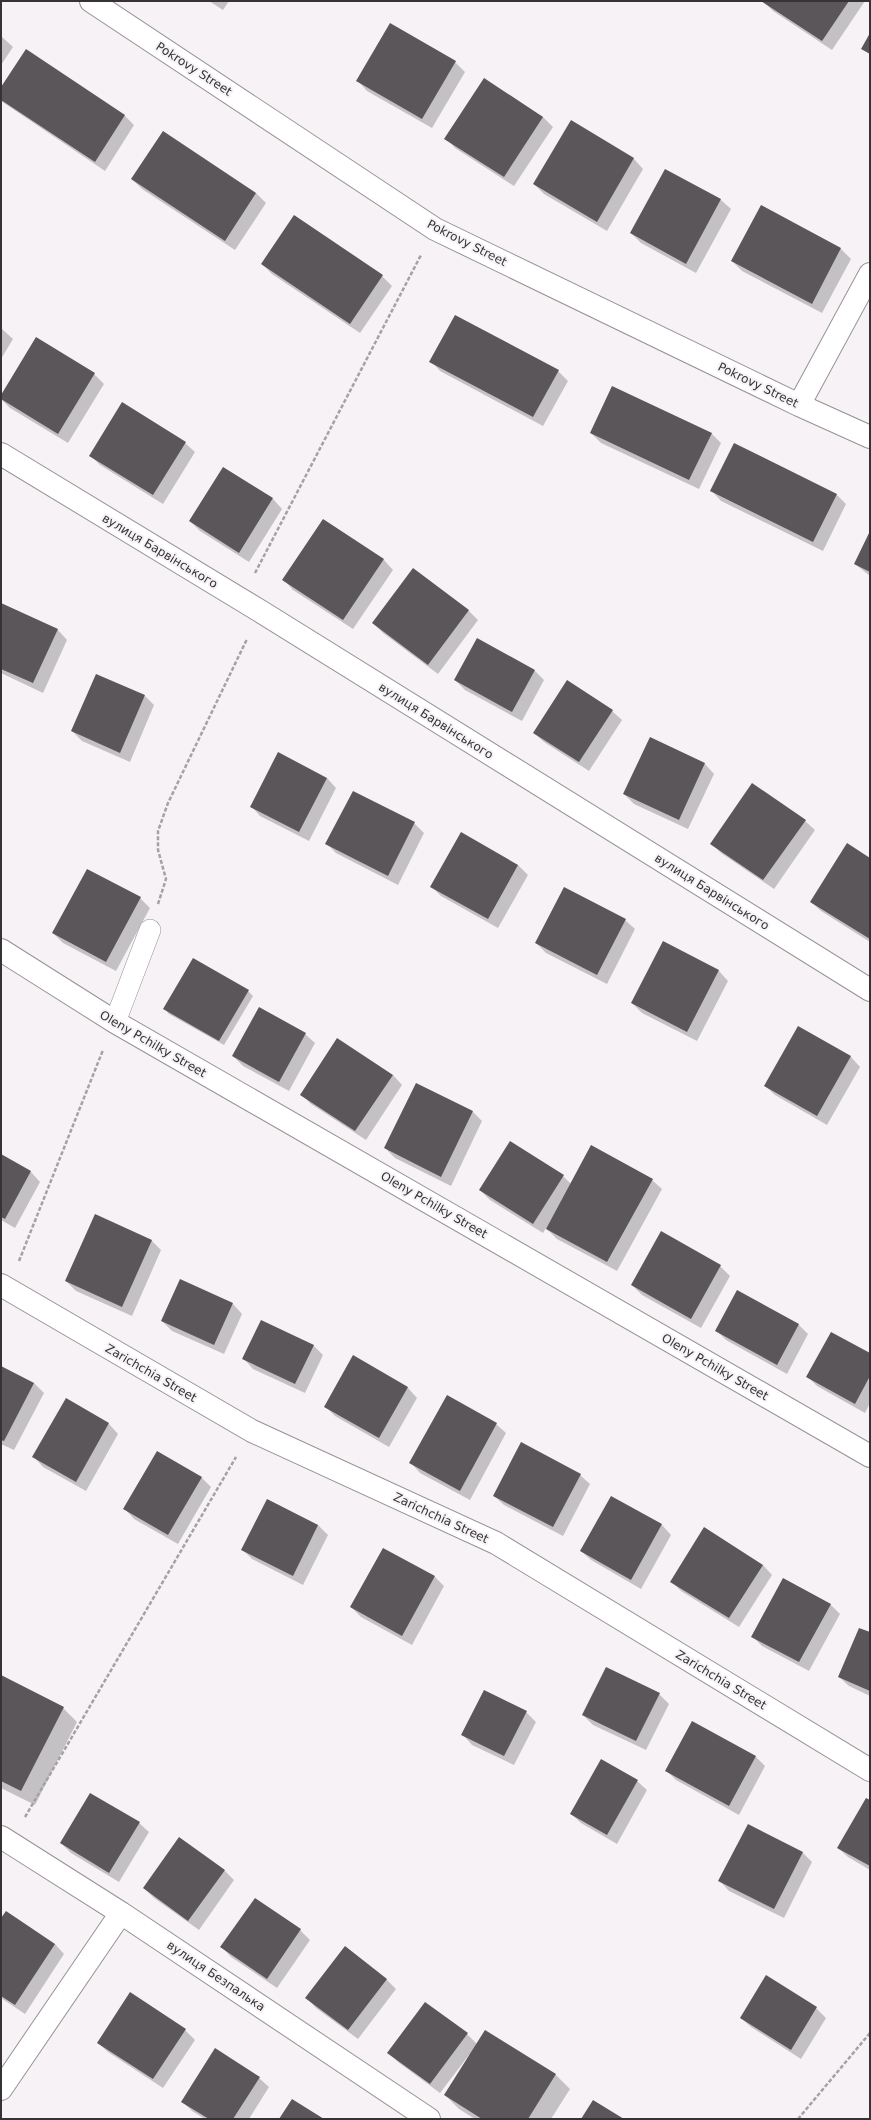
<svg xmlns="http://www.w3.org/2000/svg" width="871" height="2120" viewBox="0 0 871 2120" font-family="'DejaVu Sans',sans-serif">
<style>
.shadow{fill:#0003}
.building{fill:#5a565a}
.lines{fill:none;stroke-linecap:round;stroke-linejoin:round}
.lane-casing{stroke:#969296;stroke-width:22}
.street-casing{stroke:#969296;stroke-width:24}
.path{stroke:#a5a2a5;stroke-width:2.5;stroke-dasharray:4 2;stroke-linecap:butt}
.lane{stroke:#fff;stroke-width:21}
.street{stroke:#fff;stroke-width:22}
.labels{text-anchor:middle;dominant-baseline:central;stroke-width:4;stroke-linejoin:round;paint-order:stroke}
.street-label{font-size:12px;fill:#353335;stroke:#f6f2f6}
</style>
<rect width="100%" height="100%" fill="#f6f2f6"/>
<path class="shadow" d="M209 1H229L223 10Z
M763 1H865L832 50 773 11Z
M1 36 13 47 1 65Z
M26 51 125 116 134 125 105 171 1 101V89Z
M455 62 465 72 432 128 367 91 358 81Z
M484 79 543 117 553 127 514 186 455 148 446 138Z
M571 122 634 159 643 169 607 231 544 194 534 184Z
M163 132 256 193 266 203 235 250 142 189 132 179Z
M665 170 721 200 731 209 696 273 641 243 631 233Z
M761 207 841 249 851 259 822 313 742 271 732 261Z
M295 216 382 276 392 286 360 333 272 274 262 264Z
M1 328 13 339 1 359Z
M431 361 558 371 568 381 543 426 440 371Z
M94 374 104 384 68 443 10 408 1 399V397Z
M591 433H711L721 443 699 489 601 443Z
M185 443 195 452 163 504 100 465 90 455Z
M224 468 273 499 282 509 249 562 200 531 190 521Z
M712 491 836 494 846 504 823 551 721 501Z
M324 520 384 560 393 570 353 629 293 590 284 580Z
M870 533V576L855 564Z
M414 569 469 611 478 620 438 674 383 633 373 623Z
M1 605 58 630 67 640 43 693 1 673Z
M534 670 544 680 522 721 465 690 455 680Z
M145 696 154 705 130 762 82 741 72 731Z
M612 711 622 720 589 771 544 742 534 733Z
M650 738 705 764 714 774 688 829 634 804 624 794Z
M327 778 336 788 309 841 260 816 251 806Z
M805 821 815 830 774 889 721 853 712 844Z
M414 823 424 833 398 885 336 853 327 844Z
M461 833 518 865 528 875 498 928 441 896 431 886Z
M870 859V942L821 911 811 902Z
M140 898 150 908 116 971 63 943 53 933Z
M625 920 635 929 607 984 546 953 536 943Z
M663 943 719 971 728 981 697 1041 642 1013 632 1003Z
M248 991 253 996 224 1045 169 1014 165 1009Z
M799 1027 851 1057 860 1067 827 1125 775 1095 765 1086Z
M305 1034 315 1043 289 1091 243 1066 233 1056Z
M393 1075 402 1085 366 1140 311 1104 301 1094Z
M416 1084 473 1112 482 1121 451 1186 395 1158 385 1148Z
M1 1155 31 1172 40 1182 15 1228 1 1220Z
M563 1176 571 1184 652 1180 662 1189 617 1271 557 1239 546 1228 543 1233 490 1200 480 1190Z
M662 1233 720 1266 730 1276 701 1328 642 1295 632 1285Z
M151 1240 161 1250 132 1316 76 1291 66 1281Z
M233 1304 242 1314 224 1354 172 1331 162 1321Z
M799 1325 808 1334 787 1374 726 1340 716 1330Z
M313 1345 323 1355 305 1393 253 1369 244 1359Z
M870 1354V1403L865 1413 817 1386 808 1377Z
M353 1357 408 1388 417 1398 389 1447 335 1416 325 1406Z
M1 1367 34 1383 44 1393 14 1450 1 1444Z
M66 1400 109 1424 118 1434 86 1491 43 1467 34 1457Z
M496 1424 506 1433 470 1500 420 1473 411 1463Z
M580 1475 590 1484 563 1536 504 1505 494 1496Z
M201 1477 211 1487 178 1544 134 1519 125 1509Z
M611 1497 662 1525 671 1535 641 1589 591 1560 581 1551Z
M268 1500 318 1525 328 1535 303 1585 252 1559 242 1549Z
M763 1565 772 1575 739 1627 681 1591 671 1581Z
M435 1577 444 1586 412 1645 361 1617 351 1607Z
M830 1604 840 1614 809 1671 762 1646 753 1637Z
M870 1633V1696L849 1686 839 1677Z
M606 1668 659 1694 669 1704 646 1750 593 1725 583 1715Z
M1 1677 63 1708 77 1722 35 1805 1 1788Z
M526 1712 536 1722 514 1765 472 1745 463 1735Z
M692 1723 756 1757 765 1766 739 1815 676 1780 666 1770Z
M637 1781 647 1790 617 1844 581 1823 571 1814Z
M870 1801V1870L848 1857 838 1848Z
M139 1823 149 1832 119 1882 71 1853 61 1843Z
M748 1825 803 1853 812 1862 784 1918 729 1891 720 1881Z
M224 1870 234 1880 199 1930 154 1898 144 1888Z
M1 1920 55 1944 64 1954 25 2014 1 1998Z
M300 1930 310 1940 277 1988 231 1957 222 1947Z
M386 1979 396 1989 358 2039 316 2008 307 1998Z
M816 2008 826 2018 801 2059 751 2027 741 2018Z
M185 2030 195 2040 163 2088 108 2052 98 2043Z
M467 2034 477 2044 556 2075 570 2089 551 2119H475L459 2109 445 2095 470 2056 469 2055 440 2093 398 2062 389 2053Z
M259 2078 269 2087 249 2119H205L192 2111 183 2102Z"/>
<path class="building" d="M761 1H849L822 41Z
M390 23 456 61 422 119 356 81Z
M870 33V54L861 49Z
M26 49 125 115 95 162 1 100V87Z
M484 78 543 117 504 177 444 139Z
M571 120 634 158 597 222 533 184Z
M163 131 256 193 225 241 131 179Z
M665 169 721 199 686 264 630 233Z
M761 205 841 248 812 304 731 261Z
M294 215 383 275 350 324 261 264Z
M455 315 559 370 533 417 429 362Z
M36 337 95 373 58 434 1 399V395Z
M612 386 712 433 689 480 590 433Z
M122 402 186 442 153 495 89 456Z
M734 443 837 494 813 542 710 491Z
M223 467 273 498 239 553 189 521Z
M323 519 384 559 343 620 282 580Z
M870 531V572L854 564Z
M413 568 469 610 428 665 372 623Z
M1 603 58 629 33 683 1 669Z
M477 638 535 670 512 712 454 680Z
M96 674 145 695 120 753 71 731Z
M567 680 613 710 579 762 533 733Z
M650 737 705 763 679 820 623 794Z
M278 752 327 778 299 832 250 807Z
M752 783 806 820 763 880 710 844Z
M353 791 415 822 388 876 325 844Z
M461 832 518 865 488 919 430 887Z
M847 843 870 858V939L810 902Z
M87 869 141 897 106 962 52 933Z
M564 887 626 919 597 975 535 943Z
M663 941 719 970 687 1032 631 1003Z
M193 958 249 990 219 1041 163 1009Z
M259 1007 306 1033 279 1082 232 1056Z
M798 1026 851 1056 817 1116 764 1086Z
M337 1038 393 1075 355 1131 300 1095Z
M416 1083 473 1111 441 1177 384 1148Z
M510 1141 564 1175 533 1224 479 1190Z
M591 1145 653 1179 607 1262 546 1229Z
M1 1154 31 1171 5 1219 1 1217Z
M95 1214 152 1240 122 1307 65 1281Z
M661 1231 721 1265 691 1319 631 1285Z
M180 1279 233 1303 214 1345 161 1321Z
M737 1290 799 1324 777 1365 715 1331Z
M261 1320 314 1345 295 1384 242 1359Z
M831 1332 870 1353V1376L855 1404 806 1377Z
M353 1355 408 1387 379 1438 324 1407Z
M1 1366 34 1383 4 1441 1 1440Z
M447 1395 497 1423 460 1491 409 1463Z
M66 1398 109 1423 76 1482 32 1457Z
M521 1442 581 1474 553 1527 493 1496Z
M157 1451 202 1477 168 1535 123 1509Z
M611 1496 662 1524 631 1580 580 1551Z
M267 1499 318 1525 293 1576 241 1550Z
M704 1527 763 1565 729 1618 670 1582Z
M383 1548 435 1576 402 1636 350 1607Z
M783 1578 831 1604 799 1662 751 1637Z
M859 1628 870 1632V1691L838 1677Z
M606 1667 660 1693 636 1741 582 1715Z
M1 1675 64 1707 21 1791 1 1781Z
M484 1690 527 1711 504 1756 461 1735Z
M692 1721 756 1756 729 1806 665 1771Z
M601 1759 638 1780 607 1835 570 1814Z
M90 1793 140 1822 109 1873 60 1843Z
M866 1798 870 1800V1866L837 1848Z
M748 1824 803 1852 774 1909 718 1881Z
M179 1837 225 1870 188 1921 143 1888Z
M255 1898 301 1929 267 1979 220 1947Z
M6 1911 55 1944 15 2005 1 1996V1918Z
M345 1946 387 1979 348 2030 305 1998Z
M766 1975 817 2007 791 2050 740 2018Z
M130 1992 186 2029 153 2079 97 2043Z
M425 2002 468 2033 430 2084 387 2053Z
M485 2030 556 2074 528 2119H482L444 2095Z
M215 2048 260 2077 233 2119H209L181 2102Z
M292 2099 324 2119H279Z
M593 2100 624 2119H581Z"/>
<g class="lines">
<defs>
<path id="lane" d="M115 1022 150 930"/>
<path id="street" d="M91 1 435 229 799 405 870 437
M799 405 870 274
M1 454 260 611 870 990
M1 950 115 1022 870 1456
M1 1285 252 1431 496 1543 870 1770
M1 1837 121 1913 429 2119
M1 2089 121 1913"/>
</defs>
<use href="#lane" class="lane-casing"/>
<use href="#street" class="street-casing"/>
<path class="path" d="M255 573 421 255
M158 904 166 879 158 850V831L168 803 247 639
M19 1261 103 1050
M25 1817 236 1457
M798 2119 870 2033"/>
<use href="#lane" class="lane"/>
<use href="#street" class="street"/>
</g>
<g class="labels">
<g class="street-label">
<text transform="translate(194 69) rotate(33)">Pokrovy Street</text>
<text transform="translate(467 243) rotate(27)">Pokrovy Street</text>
<text transform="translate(758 385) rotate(26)">Pokrovy Street</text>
<text transform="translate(160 551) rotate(31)">вулиця Барвінського</text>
<text transform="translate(436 721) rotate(32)">вулиця Барвінського</text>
<text transform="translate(712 892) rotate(32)">вулиця Барвінського</text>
<text transform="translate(153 1044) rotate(30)">Oleny Pchilky Street</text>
<text transform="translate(434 1205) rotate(30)">Oleny Pchilky Street</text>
<text transform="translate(715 1367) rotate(30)">Oleny Pchilky Street</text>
<text transform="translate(151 1373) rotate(30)">Zarichchia Street</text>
<text transform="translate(441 1518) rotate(25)">Zarichchia Street</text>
<text transform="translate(721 1680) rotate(31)">Zarichchia Street</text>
<text transform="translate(216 1976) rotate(34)">вулиця Безпалька</text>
</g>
</g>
<rect width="871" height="2120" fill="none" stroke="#353335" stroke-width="4"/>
</svg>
